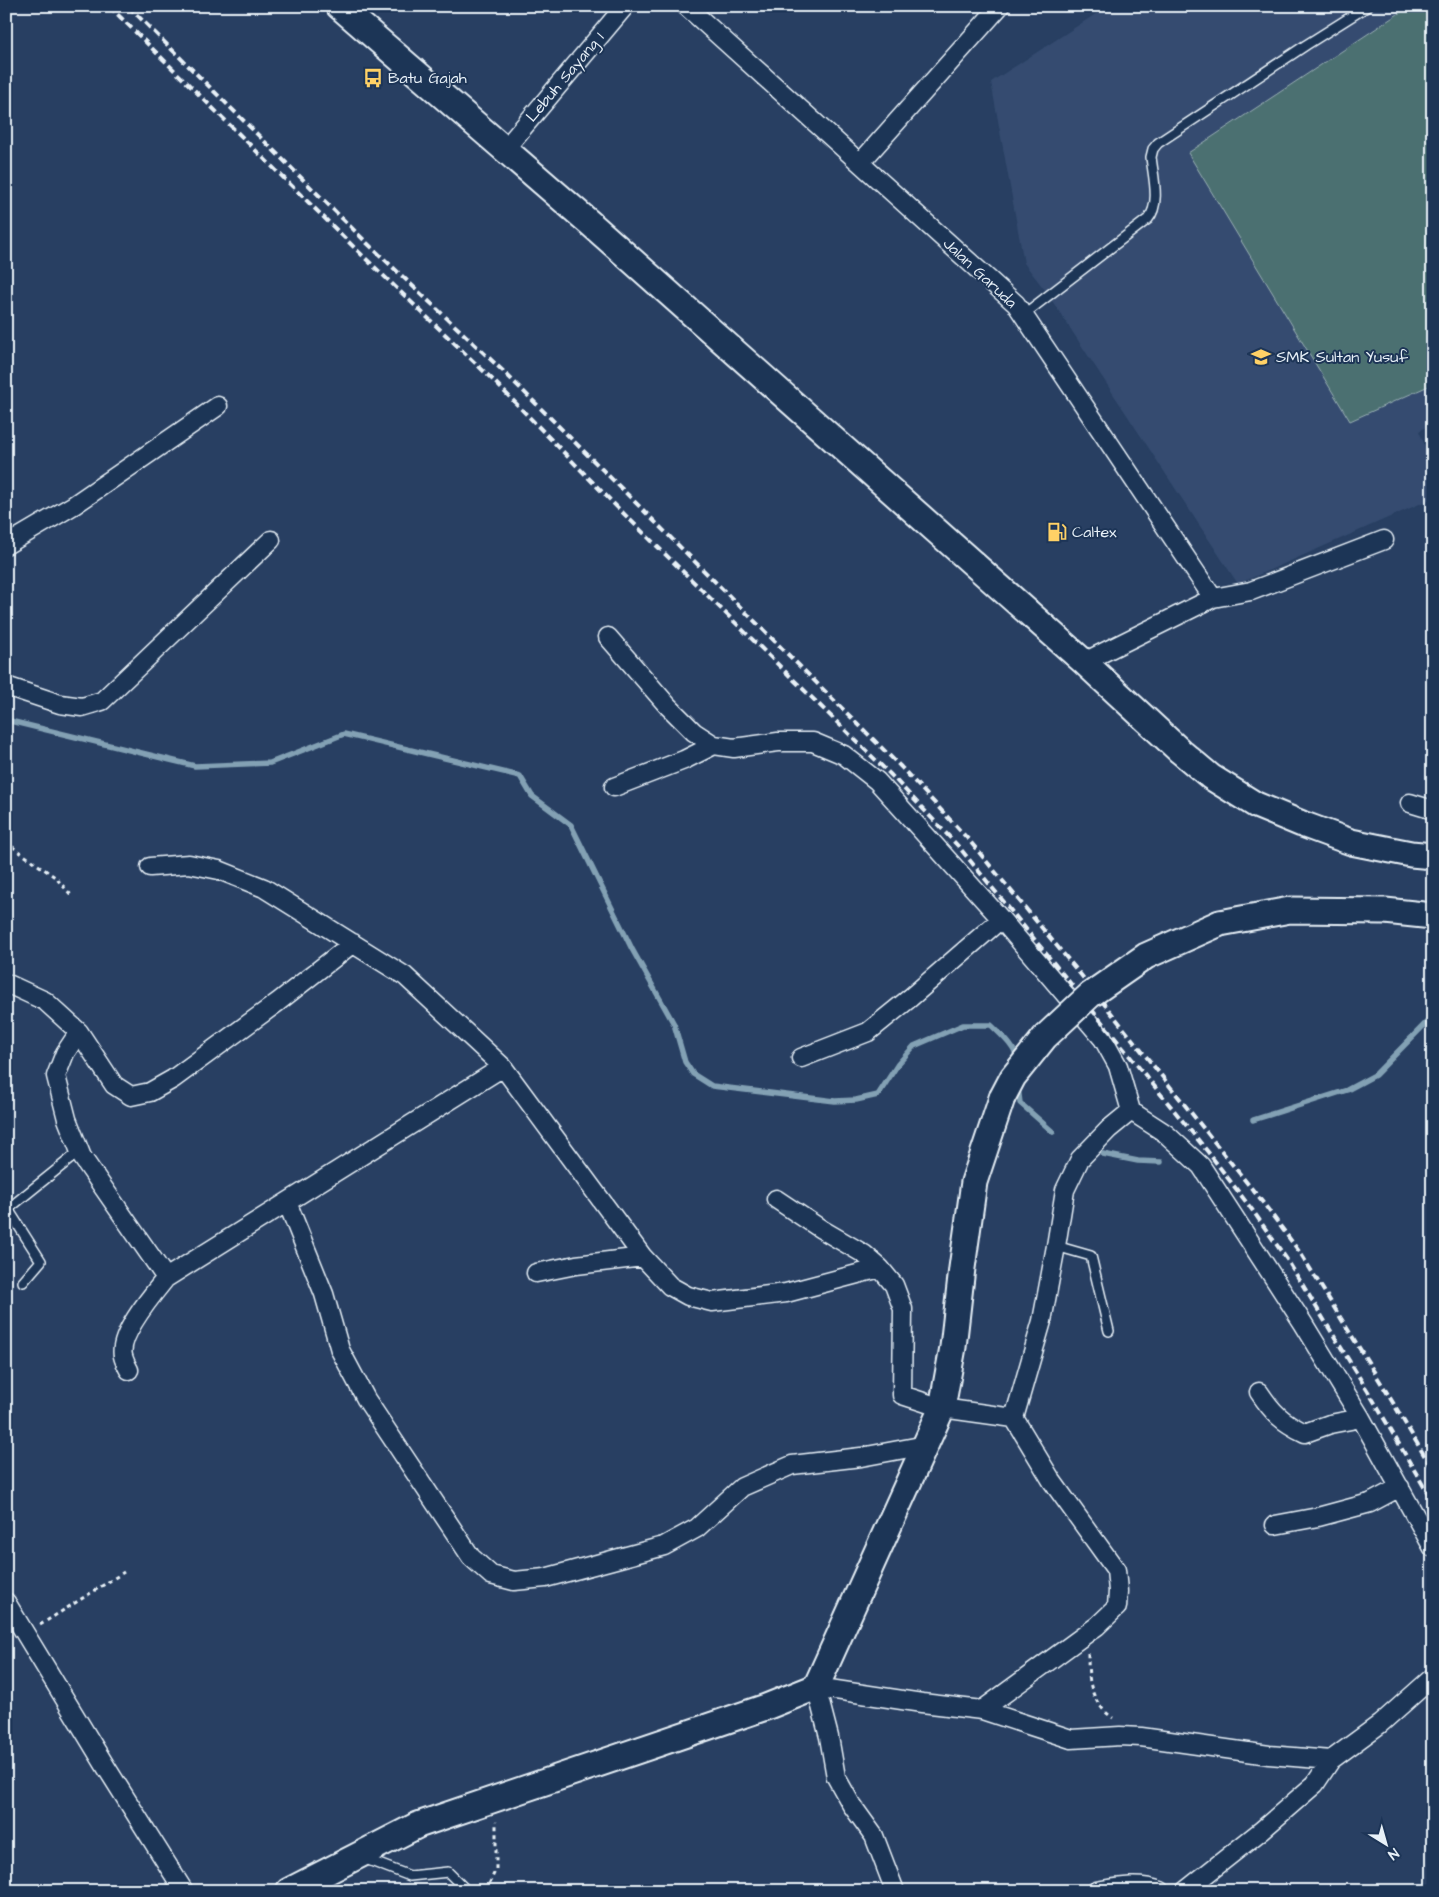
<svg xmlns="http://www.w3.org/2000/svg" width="1439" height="1897" viewBox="0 0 1439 1897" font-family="'Architects Daughter',sans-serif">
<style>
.built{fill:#354c70}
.green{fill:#4b6f71;stroke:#9ab0b4}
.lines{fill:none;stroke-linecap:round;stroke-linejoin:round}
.stream{stroke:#83a1b4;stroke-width:5.5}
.lane-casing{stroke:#e8f1f8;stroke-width:12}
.street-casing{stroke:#e8f1f8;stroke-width:21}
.secondary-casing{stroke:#e8f1f8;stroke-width:29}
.path{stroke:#e8f1f8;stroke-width:3;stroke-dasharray:4 4;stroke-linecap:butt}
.lane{stroke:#1d3557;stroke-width:9}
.street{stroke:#1d3557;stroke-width:18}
.secondary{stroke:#1d3557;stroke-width:25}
.rail{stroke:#e8f1f8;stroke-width:4;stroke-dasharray:8 4;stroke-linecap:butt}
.secondary-bridge-casing{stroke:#e8f1f8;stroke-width:29;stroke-linecap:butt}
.secondary-bridge{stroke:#1d3557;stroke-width:25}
.labels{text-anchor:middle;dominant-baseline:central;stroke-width:4;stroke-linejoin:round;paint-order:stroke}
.street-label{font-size:16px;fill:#e8f1f8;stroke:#1d3557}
.poi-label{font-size:16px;fill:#e8f1f8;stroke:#1d3557;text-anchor:start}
</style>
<rect width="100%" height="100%" fill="#283f62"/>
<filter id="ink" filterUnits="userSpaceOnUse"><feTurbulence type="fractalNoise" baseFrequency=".02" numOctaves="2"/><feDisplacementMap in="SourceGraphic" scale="10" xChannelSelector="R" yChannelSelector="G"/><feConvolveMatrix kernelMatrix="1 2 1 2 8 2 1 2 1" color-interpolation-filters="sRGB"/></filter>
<g filter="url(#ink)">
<path class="built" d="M1108 6H1433V423L1419 431 1433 466V498L1238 584 1045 290 1024 263 991 82Z"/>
<path class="green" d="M1410 6H1433V384L1350 421 1188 153Z"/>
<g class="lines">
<path class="stream" d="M6 720 195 766 270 763 344 734 520 776 532 796 571 825 632 949 674 1024 685 1062 693 1074 712 1086 835 1101 856 1100 878 1095 898 1064 914 1046 963 1025H991C1000 1034 1016 1047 1017 1060
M1018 1087 1020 1103 1053 1132
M1253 1120 1347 1090 1375 1075 1428 1021 1433 1018
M1103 1154 1138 1161 1161 1162"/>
<defs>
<path id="lane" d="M1023 315 1148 219C1161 204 1153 176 1151 157L1153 149 1158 143 1306 45 1368 6
M1056 1246 1091 1256 1109 1331
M23 1282 41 1261 8 1209 80 1151
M363 1858 410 1876 448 1872 467 1891"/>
<path id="street" d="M686 6 1016 304 1213 598
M505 149 625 6
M861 162 1000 6
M6 545 74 505 218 406
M608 637 667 705 694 732 714 745 734 748 778 742H813L844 755 877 781 1001 919 1103 1039 1118 1066 1131 1111
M1084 662 1213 598 1251 591 1384 540
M6 686 60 704 82 707 102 701 271 540
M614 787 684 760 714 745
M1410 803 1433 810
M150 867 189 864 219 870 264 888 405 976 503 1067 643 1257 670 1286 688 1296 712 1302 786 1293 880 1268 894 1285 903 1309 902 1395 942 1408 1014 1418 1042 1321 1056 1246 1065 1190 1080 1159 1109 1129 1131 1111 1165 1133 1201 1166 1303 1323 1361 1418 1433 1548
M6 983 45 1001 79 1032 114 1085 131 1096 150 1092 173 1079 278 1002 353 943
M79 1032 65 1053 56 1076 67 1119 82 1157 166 1278
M801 1058 868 1032 910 998 1001 919
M776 1199 821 1229 864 1254 880 1268
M287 1202 324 1294 340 1350 366 1399 471 1557 491 1575 514 1581 545 1578 664 1546 697 1528 742 1487 792 1465 861 1457 926 1445
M536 1273 576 1265 643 1257
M129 1370C127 1366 124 1361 123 1356 118 1335 153 1294 166 1278L503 1067
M1259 1392C1273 1413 1282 1422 1305 1433L1330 1424 1361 1418
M1275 1525 1318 1517 1370 1503 1400 1487
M6 1602 106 1767 184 1891
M982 1710 1097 1626 1117 1607 1118 1591 1116 1570 1052 1481 1014 1418
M895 1891 874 1836 851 1804 836 1777 829 1737 816 1687 922 1703 982 1710 1071 1739 1120 1736 1141 1737 1269 1755 1331 1760
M1096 1891C1119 1887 1139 1883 1161 1891
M1185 1891 1262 1830 1315 1784 1331 1760 1380 1724 1433 1677"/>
<path id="secondary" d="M339 6 591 224 1084 662 1180 751 1211 777 1256 805 1302 824 1351 842 1411 854 1433 856
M1220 923 1290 910 1385 911 1433 916
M289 1891 418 1825 766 1707 816 1687 942 1408 953 1347 962 1268 974 1182 1002 1098"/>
</defs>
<use href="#lane" class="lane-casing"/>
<use href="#street" class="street-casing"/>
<use href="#secondary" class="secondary-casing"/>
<path class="path" d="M6 841 14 848 55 877 72 896
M40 1625 124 1572
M1088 1653C1088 1680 1090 1702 1113 1718
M486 1891 496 1869V1821"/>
<use href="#lane" class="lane"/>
<use href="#street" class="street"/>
<use href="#secondary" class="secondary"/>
<path class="rail" d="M109 6 364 257 493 380 617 507 891 775 959 847 1208 1152 1253 1211 1288 1261 1372 1398 1433 1502
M128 6 367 243 503 371 628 495 901 767 968 839 1081 975 1264 1204 1301 1254 1386 1391 1433 1470"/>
<defs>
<path id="secondary-bridge" d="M1002 1098 1013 1077 1045 1037 1090 995 1146 956 1220 923"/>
</defs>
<use href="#secondary-bridge" class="secondary-bridge-casing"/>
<use href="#secondary-bridge" class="secondary-bridge"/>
</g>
</g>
<defs>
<symbol id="bus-bare" viewBox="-9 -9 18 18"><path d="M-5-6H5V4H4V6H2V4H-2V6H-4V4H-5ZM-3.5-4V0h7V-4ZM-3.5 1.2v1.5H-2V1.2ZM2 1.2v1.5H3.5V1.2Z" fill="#ffd166" stroke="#1d3557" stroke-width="2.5" paint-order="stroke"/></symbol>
<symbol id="school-bare" viewBox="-9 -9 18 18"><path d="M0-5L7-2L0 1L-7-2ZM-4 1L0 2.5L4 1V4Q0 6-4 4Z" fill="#ffd166" stroke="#1d3557" stroke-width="2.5" paint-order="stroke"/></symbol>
<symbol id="fuel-bare" viewBox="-9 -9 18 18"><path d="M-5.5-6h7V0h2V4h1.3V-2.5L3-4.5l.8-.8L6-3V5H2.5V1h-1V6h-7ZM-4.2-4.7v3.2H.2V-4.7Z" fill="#ffd166" stroke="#1d3557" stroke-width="2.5" paint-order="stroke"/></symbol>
</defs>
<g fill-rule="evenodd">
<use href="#bus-bare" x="359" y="64" width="28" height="28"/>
<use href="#school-bare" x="1247" y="343" width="28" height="28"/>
<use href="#fuel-bare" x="1043" y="518" width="28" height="28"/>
</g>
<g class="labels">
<g class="street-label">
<text transform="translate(565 77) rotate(-50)">Lebuh Sayang 1</text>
<text transform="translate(980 273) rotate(43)">Jalan Garuda</text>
</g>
<g class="poi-label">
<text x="388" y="78">Batu Gajah</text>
<text x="1276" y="357">SMK Sultan Yusuf</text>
<text x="1072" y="532">Caltex</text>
</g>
</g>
<rect width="1439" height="1897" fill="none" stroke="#1d3557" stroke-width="25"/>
<rect x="12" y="12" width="1414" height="1872" fill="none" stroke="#e8f1f8" stroke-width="2" filter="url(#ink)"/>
<g transform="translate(1386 1844) rotate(143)" stroke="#1d3557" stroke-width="4" paint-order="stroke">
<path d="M0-4L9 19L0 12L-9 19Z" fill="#e8f1f8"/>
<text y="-8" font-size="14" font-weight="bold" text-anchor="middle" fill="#e8f1f8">N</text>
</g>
</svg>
